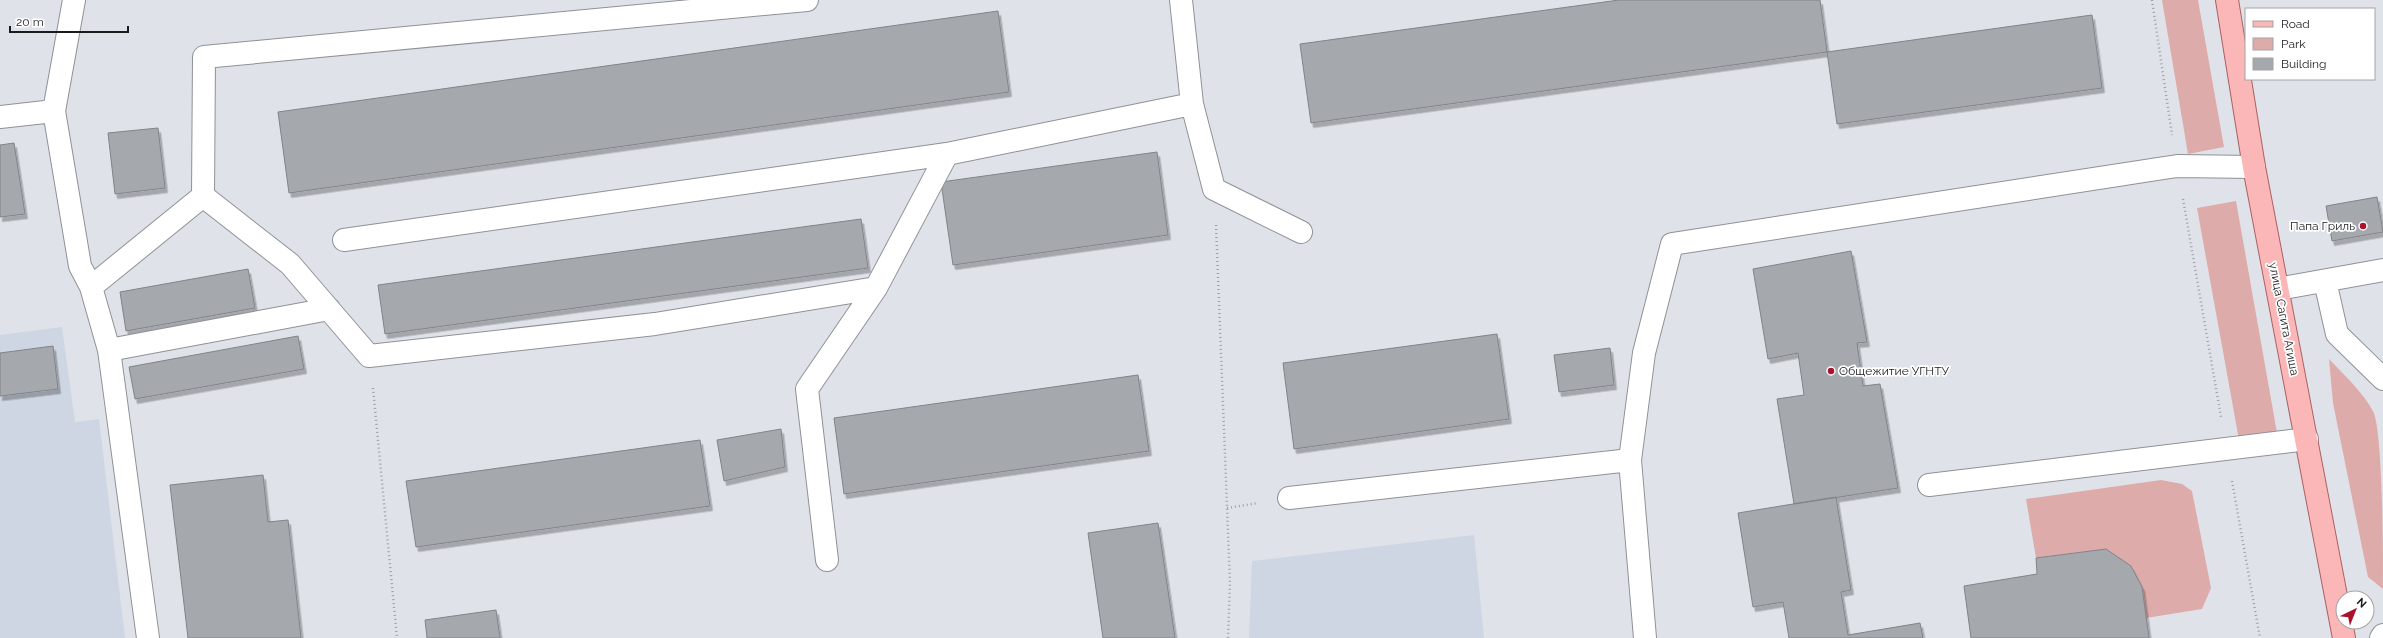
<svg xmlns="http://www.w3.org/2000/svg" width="2383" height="638" viewBox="0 0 2383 638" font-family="Raleway,sans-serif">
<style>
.built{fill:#cdd6e2}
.green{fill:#ddabaa}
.building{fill:#a5a9ae;stroke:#808489;filter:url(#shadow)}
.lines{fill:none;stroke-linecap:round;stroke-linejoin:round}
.minor-casing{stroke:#8e9297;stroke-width:24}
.major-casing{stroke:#aa6163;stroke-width:24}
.path{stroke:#9da0a5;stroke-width:2.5;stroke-dasharray:1 3;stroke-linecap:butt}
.minor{stroke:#fff;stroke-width:22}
.major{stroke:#fbb7b8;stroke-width:22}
.poi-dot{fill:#a9132d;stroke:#fff;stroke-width:1.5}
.labels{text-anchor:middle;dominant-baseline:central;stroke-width:3.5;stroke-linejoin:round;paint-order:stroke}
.poi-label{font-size:12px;fill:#1a1b1d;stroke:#fff;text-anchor:end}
.street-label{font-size:12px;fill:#1a1b1d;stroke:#fff}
</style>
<defs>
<filter id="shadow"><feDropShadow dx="2.5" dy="4.5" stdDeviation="0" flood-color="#0004"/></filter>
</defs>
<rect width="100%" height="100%" fill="#dfe3e9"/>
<path class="built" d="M62 327 75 422 99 419 125 638H0V335Z
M1474 535 1484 638H1249L1252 561Z"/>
<path class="green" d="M2162 0H2198L2224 147 2188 154Z
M2236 201 2277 433 2239 440 2197 208Z
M2329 359C2345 376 2363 392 2374 413 2383 441 2383 552 2383 589L2368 577 2333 403Z
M2161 480 2182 484 2192 491 2211 588 2202 609 2146 618 2142 587 2131 566 2106 549 2036 558 2026 499Z"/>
<path class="building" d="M1619 0H1820L1827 52 1311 123 1300 44Z
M998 11 1009 92 289 193 278 112Z
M2092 15 2102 88 1837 124 1827 52Z
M158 128 165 188 115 194 108 133Z
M14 143 25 214 0 217V145Z
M1157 152 1168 235 953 265 941 182Z
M2377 197 2383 232 2332 241 2326 206Z
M861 219 868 268 385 334 378 285Z
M1851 251 1867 342 1857 343 1863 386 1880 384 1898 488 1794 504 1777 399 1804 395 1798 353 1768 359 1753 269Z
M248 269 255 308 126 331 120 292Z
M1497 334 1509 419 1294 449 1283 363Z
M298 336 304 369 135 399 129 367Z
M53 346 58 389 0 396V353Z
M1610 348 1614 385 1559 392 1554 355Z
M1138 375 1149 451 844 494 834 418Z
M781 429 785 467 724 481 717 440Z
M700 440 710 506 416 547 406 481Z
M263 475 268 522 288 520 301 638H188L170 485Z
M1836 497 1851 590 1841 592 1848 635 1920 623 1923 638H1789L1783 602 1753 607 1738 513Z
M1158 523 1175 638H1103L1088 533Z
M2106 549 2131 566 2142 587 2149 638H1971L1964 586 2037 574 2036 558Z
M496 610 500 638H427L425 620Z"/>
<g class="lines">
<defs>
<path id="minor" d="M1192 104 1214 189 1301 232
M54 111 74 0
M0 117 54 111 80 266 91 287
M203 196 290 264 369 356 655 324 876 288 947 154 1192 104 1181 0
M344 240 947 154
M2325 281 2337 334 2383 379
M2278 289 2383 270
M109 350 329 309
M1929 485 2307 439
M1289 498 1630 460
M827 560 807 389 876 288
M148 638 109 350 91 287 203 196 204 57 807 0
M1645 638 1630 460 1644 353 1672 244 2177 166 2254 167
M2381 638 2383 635"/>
<path id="major" d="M2227 0 2254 167 2344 638"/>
</defs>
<use href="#minor" class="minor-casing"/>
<use href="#major" class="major-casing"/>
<path class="path" d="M2152 0 2172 135
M2183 199 2221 417
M1216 225 1230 583 1228 638
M373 388 397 638
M2232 481 2260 638
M1227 508 1258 503"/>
<use href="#minor" class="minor"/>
<use href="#major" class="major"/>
</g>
<g class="poi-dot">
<circle cx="2363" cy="226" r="4"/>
<circle cx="1831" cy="371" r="4"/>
</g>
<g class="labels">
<g class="poi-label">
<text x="2355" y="226">Папа Гриль</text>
<text x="1839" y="371" text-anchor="start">Общежитие УГНТУ</text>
</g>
<g class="street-label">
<text transform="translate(2284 319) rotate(79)">улица Сагита Агиша</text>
</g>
</g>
<rect x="2245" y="8" width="130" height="72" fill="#ffffff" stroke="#a3a4a5"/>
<rect x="2253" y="21" width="20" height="6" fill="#fbb7b8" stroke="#a3a4a5"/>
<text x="2281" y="28" font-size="12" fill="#1a1b1d">Road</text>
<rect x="2253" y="38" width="20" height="12" fill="#ddabaa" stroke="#a3a4a5"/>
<text x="2281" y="48" font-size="12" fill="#1a1b1d">Park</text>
<rect x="2253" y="58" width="20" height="12" fill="#a5a9ae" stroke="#a3a4a5"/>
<text x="2281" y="68" font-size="12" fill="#1a1b1d">Building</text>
<g transform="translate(2355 610) rotate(43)"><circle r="19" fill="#ffffff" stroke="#a3a4a5"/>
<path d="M0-3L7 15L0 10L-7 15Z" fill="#a9132d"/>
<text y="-6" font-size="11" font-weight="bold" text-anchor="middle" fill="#1a1b1d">N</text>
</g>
<path d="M10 26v6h118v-6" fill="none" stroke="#1a1b1d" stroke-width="2"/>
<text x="16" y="26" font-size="12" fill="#1a1b1d" stroke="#ffffff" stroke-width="3" paint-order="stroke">20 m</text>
</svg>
